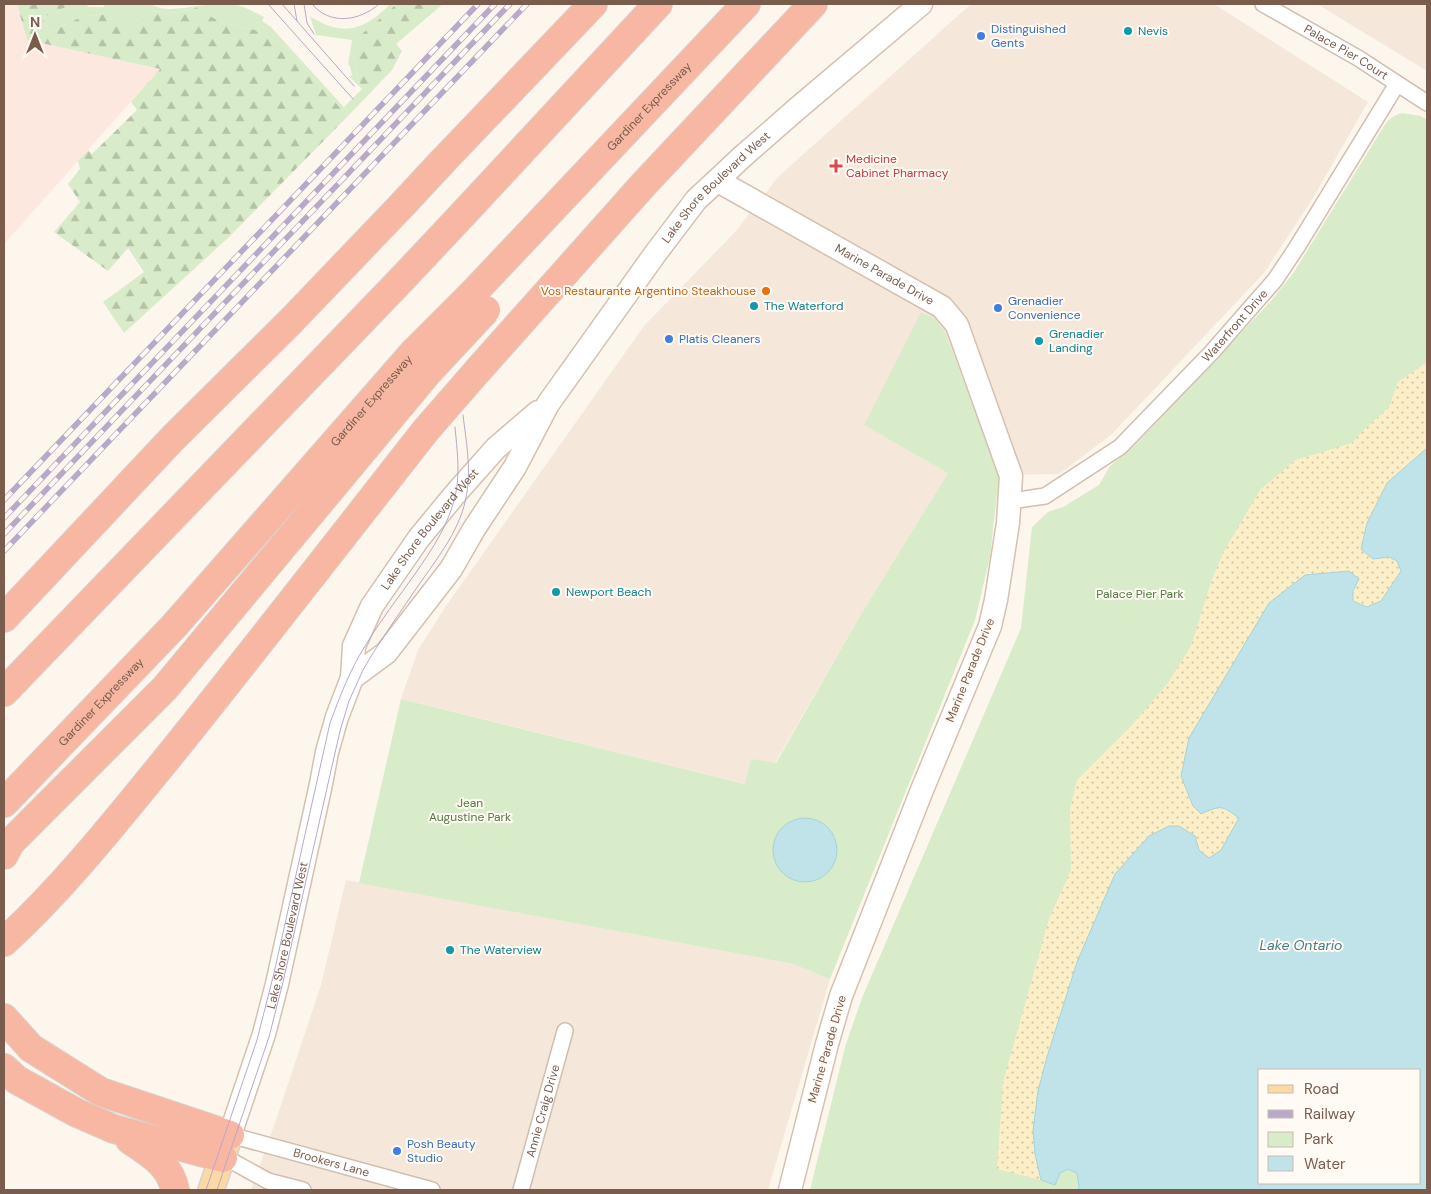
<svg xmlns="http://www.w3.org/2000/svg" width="1431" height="1194" viewBox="0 0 1431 1194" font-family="'DM Sans',sans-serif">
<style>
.residential{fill:#f5e8da}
.commercial{fill:#fde8e0}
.green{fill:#d8ecc9}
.forest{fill:url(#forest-firs)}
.sand{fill:url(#sand-dots)}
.water{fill:#bfe3e8;stroke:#a5d3da;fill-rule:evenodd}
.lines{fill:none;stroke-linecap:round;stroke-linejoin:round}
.street-casing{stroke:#d1beb0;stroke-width:18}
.secondary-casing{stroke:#d6c0b0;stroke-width:25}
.primary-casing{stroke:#dad1cd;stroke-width:28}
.highway-casing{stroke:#dad1cd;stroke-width:30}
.street{stroke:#fff;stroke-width:15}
.secondary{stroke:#fff;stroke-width:22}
.primary{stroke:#fbd9a5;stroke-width:25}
.highway{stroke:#f7b7a3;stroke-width:28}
.tram{stroke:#b9a8c9;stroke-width:1}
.rail-casing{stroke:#b9a8c9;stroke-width:5.5}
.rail{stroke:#fffaf3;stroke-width:4;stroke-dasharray:11;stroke-linecap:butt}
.highway-bridge-casing{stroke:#dad1cd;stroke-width:30;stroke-linecap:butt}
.highway-bridge{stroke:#f7b7a3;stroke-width:28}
.culture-dot{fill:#0f9aa8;stroke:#fffaf3;stroke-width:2}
.shop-dot{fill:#3f7fe0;stroke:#fffaf3;stroke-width:2}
.health-dot{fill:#e0444e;stroke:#fffaf3;stroke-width:2}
.food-dot{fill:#e8710a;stroke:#fffaf3;stroke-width:2}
.labels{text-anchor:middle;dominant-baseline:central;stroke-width:4;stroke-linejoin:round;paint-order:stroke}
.shop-label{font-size:12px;fill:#366cbe;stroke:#fffaf3;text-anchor:start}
.culture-label{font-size:12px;fill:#0d838f;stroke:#fffaf3;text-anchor:start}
.street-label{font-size:12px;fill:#7a5c4d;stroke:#fffaf3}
.health-label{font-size:12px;fill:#be3a42;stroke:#fffaf3;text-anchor:start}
.food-label{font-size:12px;fill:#c56008;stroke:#fffaf3;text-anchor:end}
.park-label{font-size:12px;fill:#537a41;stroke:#fffaf3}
.water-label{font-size:14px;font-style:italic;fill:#437c86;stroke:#fffaf3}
</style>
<defs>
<pattern id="forest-firs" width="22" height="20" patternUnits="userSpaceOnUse" patternTransform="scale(1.25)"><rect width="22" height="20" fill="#d8ecc9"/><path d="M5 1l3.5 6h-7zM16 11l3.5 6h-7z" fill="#b4c2a5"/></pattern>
<pattern id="sand-dots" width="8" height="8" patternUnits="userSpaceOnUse" patternTransform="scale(1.25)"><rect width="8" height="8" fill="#fcefc7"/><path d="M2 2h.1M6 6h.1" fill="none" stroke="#d1c5a4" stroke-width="1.8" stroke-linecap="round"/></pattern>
</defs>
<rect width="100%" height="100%" fill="#fdf6ec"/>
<path class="residential" d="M971 4H1214L1368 102 1313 198 1264 273 1111 435 1059 474 999 475 946 334 936 319 921 312 948 473 860 616 775 763 746 784 401 699 418 650 446 606 644 326 735 232 778 177Z
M1317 4H1427V71Z
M346 880 793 964 830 979 768 1190H251L277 1117 321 985Z"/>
<path class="commercial" d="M4 4H17L27 40 160 69 4 244Z"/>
<path class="green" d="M68 4H87L88 7H104V4H151C171 17 208 0 232 4 244 6 254 12 264 17L262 21 271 27 350 114 348 116 334 101 288 48 255 30 220 22 195 7 179 13 150 11 130 25H119L107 14 83 16 49 33 43 17 67 6Z
M390 4H396L389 11 354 66 362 89 350 77 352 75 350 66 348 64 352 40 316 35 310 16C341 37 365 31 390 4Z
M1402 113 1421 116 1427 120V448L1387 483 1060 1173 1068 1169 1077 1172 1079 1186 1078 1190H810L845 1047 862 998 1021 628 1032 527 1048 512 1063 507 1099 485 1110 466 1135 445 1271 301 1294 272 1384 126C1389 119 1394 115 1402 113Z
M921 312 936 319 946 334 999 475 990 557 975 620 830 979 793 964 359 883 401 699 745 784 751 759 776 763 860 616 948 473 864 425Z"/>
<path class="forest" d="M17 4H68V6L43 17 49 33 83 16 107 14 119 25H130L150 11 179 13 195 7 220 22 255 30 288 48 334 101 348 116 228 238 124 333 103 302 144 272 128 248 108 271 54 232 80 202 68 184 80 169 78 161 88 150 92 154 137 110 131 102 160 69 27 40Z
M396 4H443L396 44 402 51 392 70 350 114 344 107 362 89 354 66 363 33 389 11Z"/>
<path class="sand" d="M1427 362V448L1387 483 1373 559 1389 557 1397 561 1401 571 1381 601 1367 607 1353 601V591L1215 808H1225L1239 818 1221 850 1209 858 1199 850 1038 1091 1033 1130 1035 1154 1041 1180 997 1169 1003 1082 1049 919 1071 870 1070 809 1077 780 1131 726 1168 683 1191 646 1212 579 1223 553 1260 490 1295 460 1352 443 1366 428 1389 407 1398 382Z"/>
<path class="water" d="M1427 448V1190H1078L1079 1186 1077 1173 1068 1169 1060 1173 1055 1185 1041 1180 1035 1154 1033 1130 1038 1091 1047 1057 1077 962 1115 874 1149 836 1169 826H1179L1195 836 1199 850 1209 858 1221 850 1239 818C1221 805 1221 805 1201 814L1193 806 1181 776 1189 738 1269 603 1305 575 1349 571 1359 579 1353 591V601L1367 607 1381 601 1401 571 1397 561 1389 557 1373 559 1361 549 1367 523 1387 483ZM1260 1070H1420V1183H1260Z
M773 850a32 32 0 1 1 64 0a32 32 0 1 1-64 0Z"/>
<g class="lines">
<defs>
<g id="street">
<path id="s1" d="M1263 4 1358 58 1427 103"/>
<path id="s2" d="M1011 501 1045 496 1120 447 1212 352 1275 280 1297 247 1397 84"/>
<path id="s3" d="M230 1135 432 1190"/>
<path d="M223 1158 228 1159 268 1181 303 1190"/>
<path id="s4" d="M521 1190 565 1031"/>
</g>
<g id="secondary">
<path id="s5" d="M718 181 942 307 957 325 1011 476 1008 523 996 600 990 626 922 790 841 996 827 1044 790 1190"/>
<path id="s6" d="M352 678 386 653 451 569 474 529 515 467 548 404 655 254 696 200 742 157 798 108 921 4"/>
<path id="s7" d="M230 1135 264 1034 277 984 321 784 327 752 337 717 352 678 354 646 372 606 419 538 456 493 496 448 538 412"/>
</g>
<path id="primary" d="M211 1190 229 1138"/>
<g id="highway">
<path d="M442 162 593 4"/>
<path d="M464 213 658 4"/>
<path id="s8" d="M474 292 746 4"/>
<path d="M480 368 644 184 813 4"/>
<path d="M4 618 172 439 291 321 403 204"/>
<path d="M4 692 401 280"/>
<path id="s9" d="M4 803 174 626 414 352"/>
<path d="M4 855 10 843 165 688 429 371"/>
<path d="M4 942C67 884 120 816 174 750 259 644 342 537 426 430"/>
<path d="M4 1018 31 1048 101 1092 230 1135"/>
<path d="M4 1068 17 1080 77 1113 114 1129 223 1158"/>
<path d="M130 1140C150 1154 170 1164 175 1190"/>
</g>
</defs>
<use href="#street" class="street-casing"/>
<use href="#secondary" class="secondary-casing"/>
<use href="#primary" class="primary-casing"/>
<use href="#highway" class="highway-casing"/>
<use href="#street" class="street"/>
<use href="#secondary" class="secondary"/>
<use href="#primary" class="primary"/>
<use href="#highway" class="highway"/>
<path class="tram" d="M268 4 353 99
M282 4 354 86
M294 4 297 21
M304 4 307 23 314 34
M312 4C330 26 360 21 379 4
M206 1190 257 1040 274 973 330 723C340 696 350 670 365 646 380 621 398 598 415 574 433 548 450 523 456 492 460 471 457 449 455 427
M217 1190 269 1037 283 982 340 731 349 701 363 670 373 653C387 631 403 608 418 586 438 557 462 528 467 492 471 467 466 440 463 415"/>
<defs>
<path id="rail" d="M4 500 478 4
M4 518 495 4
M4 534 510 4
M4 551 527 4"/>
</defs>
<use href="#rail" class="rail-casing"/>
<use href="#rail" class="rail"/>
<defs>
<path id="highway-bridge" d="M403 204 442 162
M401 280 464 213
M414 352 474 292
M429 371 486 310
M426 430 480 368"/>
</defs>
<use href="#highway-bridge" class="highway-bridge-casing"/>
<use href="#highway-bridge" class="highway-bridge"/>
</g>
<g class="culture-dot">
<circle cx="1128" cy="31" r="5"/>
<circle cx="754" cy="306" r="5"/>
<circle cx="1039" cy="341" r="5"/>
<circle cx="556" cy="592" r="5"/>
<circle cx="450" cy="950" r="5"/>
</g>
<g class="shop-dot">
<circle cx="981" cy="36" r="5"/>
<circle cx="998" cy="308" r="5"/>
<circle cx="669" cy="339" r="5"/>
<circle cx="397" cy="1151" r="5"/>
</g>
<path class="health-dot" d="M833.5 158.5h5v5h5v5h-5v5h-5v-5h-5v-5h5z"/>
<circle class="food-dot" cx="766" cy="291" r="5"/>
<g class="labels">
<g class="shop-label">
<text x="991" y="29">Distinguished<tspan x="991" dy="14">Gents</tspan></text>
<text x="1008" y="301">Grenadier<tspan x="1008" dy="14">Convenience</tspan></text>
<text x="679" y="339">Platis Cleaners</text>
<text x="407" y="1144">Posh Beauty<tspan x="407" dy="14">Studio</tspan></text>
</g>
<g class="culture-label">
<text x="1138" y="31">Nevis</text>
<text x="764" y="306">The Waterford</text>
<text x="1049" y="334">Grenadier<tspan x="1049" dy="14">Landing</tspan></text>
<text x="566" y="592">Newport Beach</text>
<text x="460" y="950">The Waterview</text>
</g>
<g class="street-label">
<text stroke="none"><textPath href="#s1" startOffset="96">Palace Pier Court</textPath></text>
<text stroke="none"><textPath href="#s8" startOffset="255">Gardiner Expressway</textPath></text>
<text stroke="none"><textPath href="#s6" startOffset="615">Lake Shore Boulevard West</textPath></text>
<text stroke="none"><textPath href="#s5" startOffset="191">Marine Parade Drive</textPath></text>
<text stroke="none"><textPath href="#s2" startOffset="291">Waterfront Drive</textPath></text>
<text stroke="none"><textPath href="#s9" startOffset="545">Gardiner Expressway</textPath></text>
<text stroke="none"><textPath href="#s7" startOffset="646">Lake Shore Boulevard West</textPath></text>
<text transform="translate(970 670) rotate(-68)">Marine Parade Drive</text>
<text stroke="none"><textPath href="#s9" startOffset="140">Gardiner Expressway</textPath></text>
<text stroke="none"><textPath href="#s7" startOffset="208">Lake Shore Boulevard West</textPath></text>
<text transform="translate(827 1049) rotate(-74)">Marine Parade Drive</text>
<text stroke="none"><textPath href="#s4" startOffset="82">Annie Craig Drive</textPath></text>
<text stroke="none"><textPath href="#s3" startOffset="105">Brookers Lane</textPath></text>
</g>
<g class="health-label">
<text x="846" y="159">Medicine<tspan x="846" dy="14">Cabinet Pharmacy</tspan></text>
</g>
<g class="food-label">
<text x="756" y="291">Vos Restaurante Argentino Steakhouse</text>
</g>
<g class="park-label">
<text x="1140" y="594">Palace Pier Park</text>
<text x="470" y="803">Jean<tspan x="470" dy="14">Augustine Park</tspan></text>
</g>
<g class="water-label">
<text x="1301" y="945">Lake Ontario</text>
</g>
</g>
<rect width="1431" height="1194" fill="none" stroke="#7a5c4d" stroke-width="10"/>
<rect x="1258" y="1069" width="162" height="115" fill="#fffaf3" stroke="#cabbb1"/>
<rect x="1268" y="1085" width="25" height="8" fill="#fbd9a5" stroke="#cabbb1"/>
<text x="1304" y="1094" font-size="15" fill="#7a5c4d">Road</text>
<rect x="1268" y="1110" width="25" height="8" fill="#b9a8c9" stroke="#cabbb1"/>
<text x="1304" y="1119" font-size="15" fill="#7a5c4d">Railway</text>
<rect x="1268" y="1132" width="25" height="15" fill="#d8ecc9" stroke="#cabbb1"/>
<text x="1304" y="1144" font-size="15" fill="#7a5c4d">Park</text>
<rect x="1268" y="1156" width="25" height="15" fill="#bfe3e8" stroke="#cabbb1"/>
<text x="1304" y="1169" font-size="15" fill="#7a5c4d">Water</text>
<g transform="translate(35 35)" stroke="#fffaf3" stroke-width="4" paint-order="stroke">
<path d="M0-4L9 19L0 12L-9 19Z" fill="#7a5c4d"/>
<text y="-8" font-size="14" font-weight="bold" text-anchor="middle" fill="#7a5c4d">N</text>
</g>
</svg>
